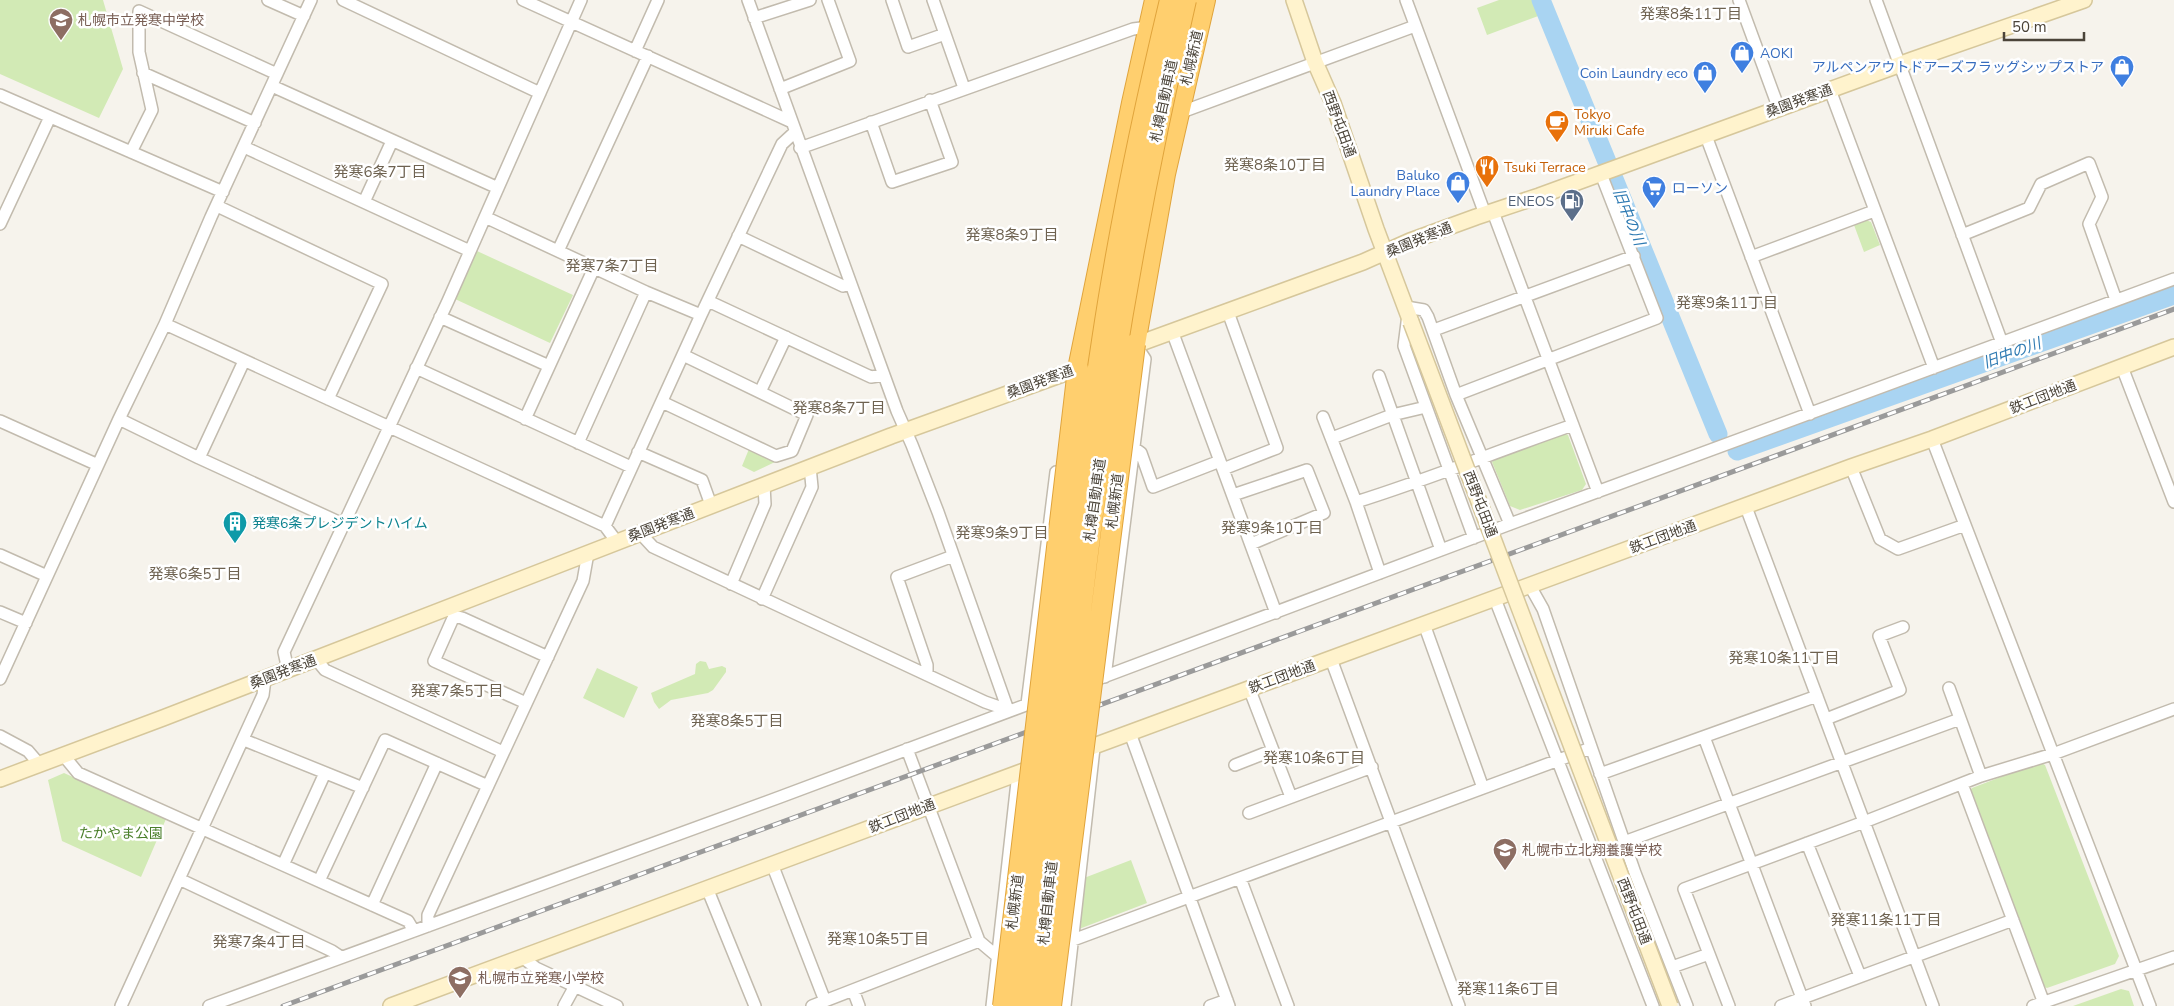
<svg xmlns="http://www.w3.org/2000/svg" width="2174" height="1006" viewBox="0 0 2174 1006" font-family="'Nunito Sans','Noto Sans JP',sans-serif">
<style>
.green{fill:#d2eab5}
.lines{fill:none;stroke-linecap:round;stroke-linejoin:round}
.river{stroke:#a9d4f2;stroke-width:19}
.street-casing{stroke:#c2bbae;stroke-width:14}
.secondary-casing{stroke:#d6c79b;stroke-width:18}
.highway-casing{stroke:#e0a43c;stroke-width:22}
.street{stroke:#fff;stroke-width:11}
.secondary{stroke:#fff3cd;stroke-width:15}
.highway{stroke:#ffcf6e;stroke-width:20}
.rail-casing{stroke:#9a9a9a;stroke-width:5}
.rail{stroke:#fff;stroke-width:3;stroke-dasharray:9;stroke-linecap:butt}
.secondary-bridge-casing{stroke:#d6c79b;stroke-width:18;stroke-linecap:butt}
.highway-bridge-casing{stroke:#e0a43c;stroke-width:22;stroke-linecap:butt}
.secondary-bridge{stroke:#fff3cd;stroke-width:15}
.highway-bridge{stroke:#ffcf6e;stroke-width:20}
.labels{text-anchor:middle;dominant-baseline:central;stroke-width:5;stroke-linejoin:round;paint-order:stroke}
.education-label{font-size:14px;fill:#785e54;stroke:#fff;text-anchor:start}
.shop-label{font-size:14px;fill:#366cbe;stroke:#fff;text-anchor:end}
.street-label{font-size:14px;fill:#4b4439;stroke:#fff}
.food-label{font-size:14px;fill:#c56008;stroke:#fff;text-anchor:start}
.service-label{font-size:14px;fill:#4e5e75;stroke:#fff;text-anchor:end}
.culture-label{font-size:14px;fill:#0d838f;stroke:#fff;text-anchor:start}
.park-label{font-size:14px;fill:#4a7f2a;stroke:#fff}
.neighbourhood-label{font-size:15px;fill:#6e6250;stroke:#fff}
.water-label{font-size:15px;font-style:italic;fill:#2e7ab2;stroke:#fff}
</style>
<rect width="100%" height="100%" fill="#f6f3ec"/>
<path class="green" d="M0 0H103L123 69 99 118 0 74Z
M1499 0H1536L1541 15 1487 35 1477 8Z
M1866 220 1871 222 1880 245 1864 252 1854 225Z
M477 251 573 295 550 343 455 299Z
M1565 434 1568 435 1586 484 1582 490 1520 510 1510 506 1492 462 1494 459Z
M749 449 775 462 754 472 742 466Z
M700 661 706 662 709 669 722 666 726 668V672L713 690 708 693 671 700 659 709 654 702 651 693 695 674 696 664Z
M597 668 638 687 624 718 583 698Z
M2040 762 2045 765 2119 956 2115 964 2047 988 2042 986 1969 793 1972 788Z
M64 773 166 819 141 877 62 841 48 780Z
M1131 860 1147 903 1079 929 1084 878Z
M2121 989 2129 991 2134 1006H2073Z"/>
<g class="lines">
<path class="river" d="M1541 0 1718 434
M1737 451 2174 295"/>
<defs>
<path id="street" d="M268 0 304 16
M343 0 540 93
M523 0 792 122
M748 0 897 411 912 445 938 512 1008 710
M892 0 908 47 945 34
M933 0 964 88
M1406 0 1485 214
M1739 0 1779 109
M1876 0 2002 343
M754 18 810 0
M635 51 658 0
M143 73 255 123
M272 86 498 188
M780 89 850 61 828 0
M1830 90 1934 368
M0 95 223 192
M1179 113 1415 26
M871 122 892 182 952 162 930 100
M1706 136 1810 414
M244 147 470 251
M800 148 1133 29 1149 27
M131 152 152 110 139 52V11L277 74
M364 202 392 141
M217 206 382 284 328 399
M1493 212 1598 492
M485 217 646 292 701 315
M0 224 50 117
M1962 235 2029 208 2041 184 2089 163 2102 197 2089 224 2116 300
M738 236 843 286 851 284
M558 251 648 56
M1751 257 1874 211
M708 301 871 377 884 375
M1406 307 1424 310 1428 317 1456 395 1510 524
M1408 315 1404 346 1474 538
M440 317 549 366
M165 324 605 526 617 542
M1434 330 1634 256
M1172 331 1276 613
M2122 367 2174 502
M416 368 631 467
M1379 376 1441 550
M760 392 786 337
M1456 395 1657 318 1601 174
M662 402 776 456 792 451 807 415 683 355
M1323 417 1356 502 1380 573
M119 419 199 458 343 524
M525 419 594 268
M0 421 98 465
M1332 438 1392 415 1426 407
M1932 439 2150 1006
M578 443 646 292
M1134 448 1141 453 1153 487 1220 461
M638 452 702 480 711 505
M199 458 244 361
M1851 467 1880 539 1898 549 1965 525
M1223 469 1277 448 1228 312
M1233 495 1307 470 1324 513 1251 544
M1356 502C1430 479 1500 450 1573 425
M1746 507 1933 1006
M605 526 701 315 782 144 795 132
M640 533 653 547 985 702 1008 710
M0 555 47 576
M731 584 765 504 764 485
M1530 586 1543 609 1635 873 1687 1006
M762 599 812 487 810 467
M1495 599 1653 1006
M449 607 454 616 434 661 526 703
M0 612 26 623
M454 616 462 618 548 657
M1424 624 1483 788
M316 659 325 670 503 752
M1331 659 1459 1006
M288 670 284 652 448 301 581 0
M927 674V665L897 577 953 556
M1105 677 1145 359 1135 344
M0 679 119 419 165 324 211 217 311 0
M1090 682 1510 524 2174 279
M1249 688 1291 797
M1949 688 1981 776
M1027 704 1056 472
M1826 719 1900 690 1879 636 1903 627
M1130 733 1229 1006
M0 736 28 751 40 765
M1704 737 1805 1006
M244 740 363 788
M907 749 979 941 998 957
M64 756 78 773 408 921 414 931
M1235 765 1273 750
M1600 774 1817 696
M1962 784 2045 1006
M1249 813 1372 767
M1624 842 1960 719
M1807 843 1860 976
M772 864 825 1001
M283 865 325 773
M1240 878 1288 1006
M179 879 332 951 341 957
M319 881 385 740 488 786
M707 888 755 1006
M372 905 437 763
M428 926V915L583 581 588 553
M1073 940 1591 748
M522 957 536 968 617 1006
M1672 967 1709 954
M853 990 859 1006
M121 1006 263 695 265 679
M209 1006 780 797 1042 699
M564 1006 575 986
M812 1006 979 941
M992 1006 1018 773
M1065 1006 1094 748
M1210 1006 1227 1000
M1729 1006 1684 889 1864 822 1981 776 2053 754 2174 709
M1781 1006 2013 920
M2033 1006 2174 957"/>
<path id="secondary" d="M1294 0 1315 62 1333 103 1376 229 1411 322
M1127 348 1363 262 1410 241 1476 217 1539 196 1912 60 2084 0
M1075 753 1851 467 1932 439 2174 347
M0 779 163 718 891 436 1085 366
M391 1006 1040 765"/>
<path id="highway" d="M1135 344 1165 174 1205 0
M1078 369 1132 103 1155 0"/>
</defs>
<use href="#street" class="street-casing"/>
<use href="#secondary" class="secondary-casing"/>
<use href="#highway" class="highway-casing"/>
<use href="#street" class="street"/>
<use href="#secondary" class="secondary"/>
<use href="#highway" class="highway"/>
<defs>
<path id="rail" d="M283 1006 2174 309"/>
</defs>
<use href="#rail" class="rail-casing"/>
<use href="#rail" class="rail"/>
<defs>
<path id="secondary-bridge" d="M1411 322 1670 1006"/>
<path id="highway-bridge" d="M1003 1006 1078 369
M1019 1006C1046 784 1068 562 1102 341 1119 227 1143 113 1170 0
M1036 1006C1055 837 1073 667 1095 498 1117 331 1148 164 1186 0
M1051 1006 1135 344"/>
</defs>
<use href="#secondary-bridge" class="secondary-bridge-casing"/>
<use href="#highway-bridge" class="highway-bridge-casing"/>
<use href="#secondary-bridge" class="secondary-bridge"/>
<use href="#highway-bridge" class="highway-bridge"/>
</g>
<defs>
<symbol id="school-pin" viewBox="-11 -11 22 30"><path d="M0 17L-7.5 6A9.5 9.5 0 1 1 7.5 6Z" fill="#8d6e63" stroke="#fff"/><path d="M0-5L7-2L0 1L-7-2ZM-4 1L0 2.5L4 1V4Q0 6-4 4Z" fill="#fff"/></symbol>
<symbol id="shop-pin" viewBox="-11 -11 22 30"><path d="M0 17L-7.5 6A9.5 9.5 0 1 1 7.5 6Z" fill="#3f7fe0" stroke="#fff"/><path d="M-5-2.5h2.3a2.7 3.5 0 0 1 5.4 0H5L5.5 6h-11ZM-1.5-2.5h3a1.5 2.3 0 0 0-3 0Z" fill="#fff"/></symbol>
<symbol id="cafe-pin" viewBox="-11 -11 22 30"><path d="M0 17L-7.5 6A9.5 9.5 0 1 1 7.5 6Z" fill="#e8710a" stroke="#fff"/><path d="M-5.5-4.5H6V0H3Q3 3.5 0 3.5H-2.5Q-5.5 3.5-5.5 0ZM3-3.2v2h1.7v-2ZM-6 4.5H4V6H-6Z" fill="#fff"/></symbol>
<symbol id="restaurant-pin" viewBox="-11 -11 22 30"><path d="M0 17L-7.5 6A9.5 9.5 0 1 1 7.5 6Z" fill="#e8710a" stroke="#fff"/><path d="M-5-6h1v4h1v-4h1v4h1v-4h1v5L-1.5 .5V6h-2V.5L-5-1ZM5-6V6H3V1.5H1.5Q1.5-4 5-6Z" fill="#fff"/></symbol>
<symbol id="supermarket-pin" viewBox="-11 -11 22 30"><path d="M0 17L-7.5 6A9.5 9.5 0 1 1 7.5 6Z" fill="#3f7fe0" stroke="#fff"/><path d="M-6-5.5h2.5l.6 2H6L4.5 2H-2.5L-4.4-4H-6ZM-1.5 3.2a1.3 1.3 0 1 0 .1 0ZM3 3.2a1.3 1.3 0 1 0 .1 0Z" fill="#fff"/></symbol>
<symbol id="fuel-pin" viewBox="-11 -11 22 30"><path d="M0 17L-7.5 6A9.5 9.5 0 1 1 7.5 6Z" fill="#5c6f8a" stroke="#fff"/><path d="M-5.5-6h7V0h2V4h1.3V-2.5L3-4.5l.8-.8L6-3V5H2.5V1h-1V6h-7ZM-4.2-4.7v3.2H.2V-4.7Z" fill="#fff"/></symbol>
<symbol id="building-pin" viewBox="-11 -11 22 30"><path d="M0 17L-7.5 6A9.5 9.5 0 1 1 7.5 6Z" fill="#0f9aa8" stroke="#fff"/><path d="M-4-6H4V6H1V3H-1V6H-4ZM-2.5-4.3h1.7v1.8h-1.7ZM.8-4.3h1.7v1.8H.8ZM-2.5-1h1.7V.8h-1.7ZM.8-1h1.7V.8H.8Z" fill="#fff"/></symbol>
</defs>
<g fill-rule="evenodd">
<use href="#school-pin" x="47" y="6" width="28" height="38"/>
<use href="#shop-pin" x="1728" y="39" width="28" height="38"/>
<use href="#shop-pin" x="2108" y="53" width="28" height="38"/>
<use href="#shop-pin" x="1691" y="59" width="28" height="38"/>
<use href="#cafe-pin" x="1543" y="108" width="28" height="38"/>
<use href="#restaurant-pin" x="1473" y="153" width="28" height="38"/>
<use href="#shop-pin" x="1444" y="169" width="28" height="38"/>
<use href="#supermarket-pin" x="1640" y="174" width="28" height="38"/>
<use href="#fuel-pin" x="1558" y="187" width="28" height="38"/>
<use href="#building-pin" x="221" y="509" width="28" height="38"/>
<use href="#school-pin" x="1491" y="836" width="28" height="38"/>
<use href="#school-pin" x="446" y="964" width="28" height="38"/>
</g>
<g class="labels">
<g class="education-label">
<text x="78" y="20">札幌市立発寒中学校</text>
<text x="1522" y="850">札幌市立北翔養護学校</text>
<text x="478" y="978">札幌市立発寒小学校</text>
</g>
<g class="shop-label">
<text x="1760" y="53" text-anchor="start">AOKI</text>
<text x="2104" y="67">アルペンアウトドアーズフラッグシップストア</text>
<text x="1688" y="73">Coin Laundry eco</text>
<text x="1440" y="175">Baluko<tspan x="1440" dy="16">Laundry Place</tspan></text>
<text x="1672" y="188" text-anchor="start">ローソン</text>
</g>
<g class="street-label">
<text transform="translate(1192 58) rotate(-77)">札幌新道</text>
<text transform="translate(1164 101) rotate(-78)">札樽自動車道</text>
<text transform="translate(1799 101) rotate(-20)">桑園発寒通</text>
<text transform="translate(1339 124) rotate(70)">西野屯田通</text>
<text transform="translate(1419 240) rotate(-22)">桑園発寒通</text>
<text transform="translate(1040 382) rotate(-20)">桑園発寒通</text>
<text transform="translate(2043 397) rotate(-21)">鉄工団地通</text>
<text transform="translate(1095 500) rotate(-82)">札樽自動車道</text>
<text transform="translate(1115 501) rotate(-83)">札幌新道</text>
<text transform="translate(1480 504) rotate(69)">西野屯田通</text>
<text transform="translate(661 525) rotate(-21)">桑園発寒通</text>
<text transform="translate(1663 537) rotate(-20)">鉄工団地通</text>
<text transform="translate(283 672) rotate(-21)">桑園発寒通</text>
<text transform="translate(1282 677) rotate(-20)">鉄工団地通</text>
<text transform="translate(902 816) rotate(-21)">鉄工団地通</text>
<text transform="translate(1015 902) rotate(-83)">札幌新道</text>
<text transform="translate(1048 903) rotate(-84)">札樽自動車道</text>
<text transform="translate(1634 911) rotate(69)">西野屯田通</text>
</g>
<g class="food-label">
<text x="1574" y="114">Tokyo<tspan x="1574" dy="16">Miruki Cafe</tspan></text>
<text x="1504" y="167">Tsuki Terrace</text>
</g>
<g class="service-label">
<text x="1554" y="201">ENEOS</text>
</g>
<g class="culture-label">
<text x="252" y="523">発寒6条プレジデントハイム</text>
</g>
<g class="park-label">
<text x="121" y="833">たかやま公園</text>
</g>
<g class="neighbourhood-label">
<text x="1691" y="14">発寒8条11丁目</text>
<text x="1275" y="165">発寒8条10丁目</text>
<text x="380" y="172">発寒6条7丁目</text>
<text x="1012" y="235">発寒8条9丁目</text>
<text x="612" y="266">発寒7条7丁目</text>
<text x="1727" y="303">発寒9条11丁目</text>
<text x="839" y="408">発寒8条7丁目</text>
<text x="1272" y="528">発寒9条10丁目</text>
<text x="1002" y="533">発寒9条9丁目</text>
<text x="195" y="574">発寒6条5丁目</text>
<text x="1784" y="658">発寒10条11丁目</text>
<text x="457" y="691">発寒7条5丁目</text>
<text x="737" y="721">発寒8条5丁目</text>
<text x="1314" y="758">発寒10条6丁目</text>
<text x="1886" y="920">発寒11条11丁目</text>
<text x="878" y="939">発寒10条5丁目</text>
<text x="259" y="942">発寒7条4丁目</text>
<text x="1508" y="989">発寒11条6丁目</text>
</g>
<g class="water-label">
<text transform="translate(1629 217) rotate(68)">旧中の川</text>
<text transform="translate(2012 353) rotate(-20)">旧中の川</text>
</g>
</g>
<path d="M2004 32v8h80v-8" fill="none" stroke="#4b4439" stroke-width="2.5"/>
<text x="2012" y="32" font-size="15" fill="#4b4439" stroke="#ffffff" stroke-width="4" paint-order="stroke">50 m</text>
</svg>
